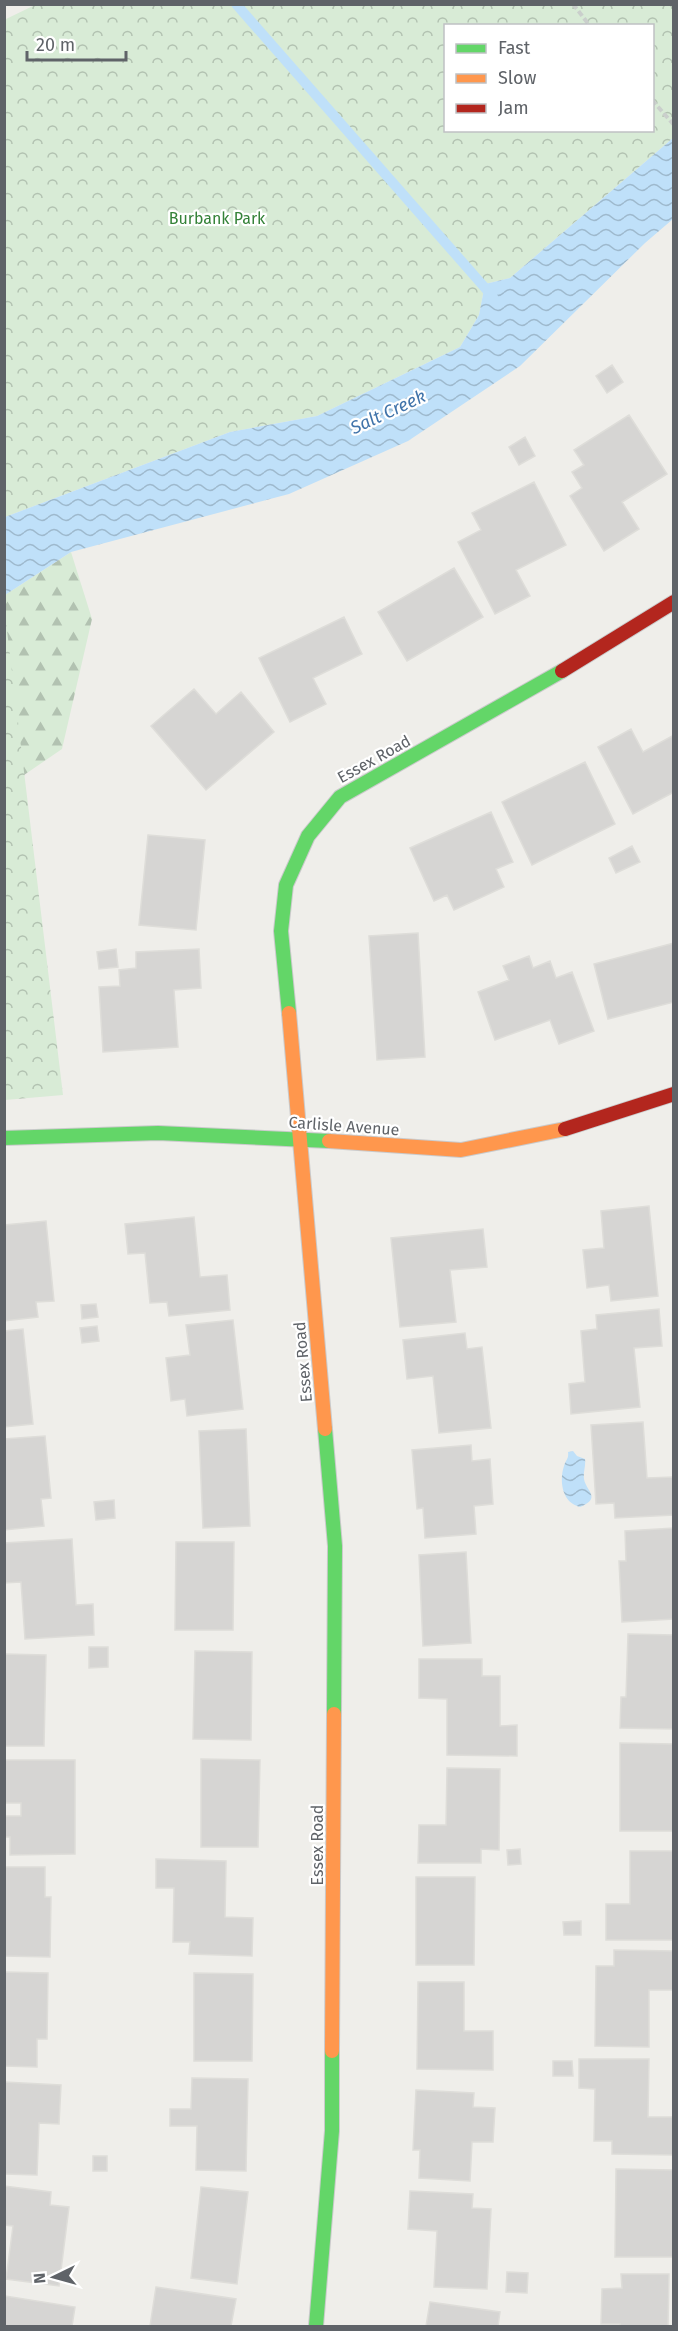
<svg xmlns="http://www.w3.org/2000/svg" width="678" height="2331" viewBox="0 0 678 2331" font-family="'Fira Sans',sans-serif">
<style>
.forest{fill:url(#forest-firs)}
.park{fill:url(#park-crowns);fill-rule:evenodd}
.water{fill:url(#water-waves)}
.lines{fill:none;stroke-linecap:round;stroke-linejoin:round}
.stream{stroke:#bfe0f9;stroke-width:10}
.building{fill:#d6d5d3;stroke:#deddd9;stroke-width:1.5}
.fast-casing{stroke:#cacacb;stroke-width:16}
.slow-casing{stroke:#cacacb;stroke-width:16}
.jam-casing{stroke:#cacacb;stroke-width:16}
.path{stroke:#cacfcc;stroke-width:4;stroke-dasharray:6 3;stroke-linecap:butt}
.fast{stroke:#63d668;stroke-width:14}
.slow{stroke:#ff974d;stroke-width:14}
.jam{stroke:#b3261e;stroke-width:14}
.labels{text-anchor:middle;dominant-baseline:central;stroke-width:4.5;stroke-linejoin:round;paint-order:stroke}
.park-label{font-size:16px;fill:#348238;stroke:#fff}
.street-label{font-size:16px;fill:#5f6368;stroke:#fff}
.water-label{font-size:18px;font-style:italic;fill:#4174aa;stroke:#fff}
</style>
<defs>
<pattern id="forest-firs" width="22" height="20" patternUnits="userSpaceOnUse" patternTransform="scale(1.5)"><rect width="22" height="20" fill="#d8ebd6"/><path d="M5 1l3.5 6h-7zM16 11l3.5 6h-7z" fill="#b2c2b1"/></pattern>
<pattern id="park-crowns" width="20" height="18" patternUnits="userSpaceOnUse" patternTransform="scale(1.5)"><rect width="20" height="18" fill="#d8ebd6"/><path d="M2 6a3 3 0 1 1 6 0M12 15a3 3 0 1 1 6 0" fill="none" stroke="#b2c2b1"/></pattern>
<pattern id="water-waves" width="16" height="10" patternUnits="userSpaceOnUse" patternTransform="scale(1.5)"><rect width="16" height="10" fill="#bfe0f9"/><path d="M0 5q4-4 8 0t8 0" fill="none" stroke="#9eb9cd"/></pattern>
</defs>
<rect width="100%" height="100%" fill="#efeeea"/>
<path class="forest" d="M71 552 92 619 62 749 24 775 5 772V595Z"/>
<path class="park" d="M37 4 673 5V138L510 278 485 284 479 315 460 347 317 416 230 432 5 517 4 20ZM446 26H652V130H446Z
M5 614 63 1095 5 1100H4Z"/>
<path class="water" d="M673 138V219L645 243 520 366 408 441 289 494 71 552 5 595V517L230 432 317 416 460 347 479 315 485 284 510 278Z
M573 1451 577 1456 585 1459C586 1466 583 1472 584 1479 586 1491 602 1498 580 1507 562 1503 559 1481 564 1466 566 1459 569 1459 568 1452Z"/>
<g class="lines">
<path class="stream" d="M236 4 493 297"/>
</g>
<path class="building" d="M612 365 623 382 607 393 596 376Z
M629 415 667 474 622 502 639 529 604 551 570 496 582 488 572 472 584 465 574 450Z
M525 437 535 456 519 465 509 447Z
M534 482 566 545 516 570 530 596 495 614 458 542 481 530 472 513Z
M454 568 483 617 407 661 378 612Z
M344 617 362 654 313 678 326 704 290 722 259 658Z
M194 689 216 714 241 692 274 732 206 790 151 726Z
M631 729 643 752 674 735V792L633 814 598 747Z
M585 762 615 824 532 865 502 802Z
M491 812 513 862 496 869 504 887 454 910 447 895 434 901 410 848Z
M148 835 205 840 196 930 139 925Z
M632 846 640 862 616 873 609 858Z
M418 933 425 1057 377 1060 369 936Z
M674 943V1002L608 1019 594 964Z
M116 949 118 967 99 969 97 952Z
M199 949 201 988 174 990 178 1047 103 1052 99 987 120 986 119 970 136 968V952Z
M529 956 533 968 550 961 556 978 572 972 594 1031 559 1044 550 1020 495 1040 478 992 509 980 503 966Z
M649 1206 658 1296 611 1301 609 1285 587 1288 583 1250 604 1248 601 1211Z
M194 1217 200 1277 227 1275 230 1310 169 1316 167 1302 150 1303 145 1253 128 1254 125 1224Z
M46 1221 54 1301 36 1302 38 1317 4 1321V1225Z
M483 1229 487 1267 450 1270 456 1322 400 1327 391 1238Z
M96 1304 98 1317 82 1319 81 1305Z
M659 1309 662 1346 634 1348 640 1407 571 1414 569 1384 585 1382 581 1331 597 1329 596 1315Z
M233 1320 243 1409 187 1416 185 1399 171 1401 166 1358 190 1355 186 1325Z
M97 1326 99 1341 82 1343 80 1328Z
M23 1329 33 1424 4 1427V1331Z
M465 1333 467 1349 482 1347 491 1428 439 1433 433 1376 407 1379 403 1340Z
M643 1422 647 1478 673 1477 674 1515 615 1518 614 1503 596 1504 591 1425Z
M246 1429 250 1526 203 1528 199 1431Z
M45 1436 51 1498 41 1499 44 1526 4 1530V1439Z
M471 1445 472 1461 490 1459 493 1504 474 1506 476 1534 425 1538 423 1508 417 1509 412 1450Z
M114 1500 115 1518 96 1520 94 1502Z
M674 1528V1619L622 1622 619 1561H626L625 1531Z
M72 1539 76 1605 93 1604 94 1635 25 1639 21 1582 4 1583V1543Z
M176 1542H234L233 1630H175Z
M466 1552 471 1643 423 1646 419 1555Z
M628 1634 674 1635V1729L620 1728 621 1697H626Z
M89 1647H108V1667L89 1668Z
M195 1651 252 1652 251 1740 193 1739Z
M4 1654 46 1655 44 1746H4Z
M419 1659H482V1676H500V1726L517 1725V1756L447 1755V1699L419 1698Z
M620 1743 674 1744V1831H620Z
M201 1759 260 1760 258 1847H201Z
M4 1760H75V1854L10 1855V1837H4V1816H21V1803H4Z
M447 1768 500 1769 499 1850 481 1849V1863H418L419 1825H446Z
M520 1849 521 1864 508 1865 507 1850Z
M630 1851H674V1940H606V1904H630Z
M156 1859 226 1861 225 1917 253 1918 252 1956 189 1954 190 1942H173L174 1888H156Z
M4 1867H45V1897H51L50 1957 4 1956Z
M416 1877H475L474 1965H416Z
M581 1921V1935H564L563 1922Z
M614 1950 674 1951V1990H649V2047L595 2046 596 1966H614Z
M4 1972 48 1973 47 2039H37V2067L4 2066Z
M194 1973 253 1974 252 2061H194Z
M418 1982H464V2031H493V2070L417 2069Z
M579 2059H649L648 2117H674V2155L612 2154V2141H594L595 2089 579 2088Z
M553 2061H572L573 2076H553Z
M192 2078 248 2079 246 2171 196 2170 197 2126H170V2109H191Z
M4 2082 61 2085 59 2124 39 2123 37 2175 4 2174Z
M416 2090 474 2093 473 2107 495 2108 493 2142H472L470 2181 419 2178 420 2150H413Z
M93 2156H107V2171H93Z
M616 2169 674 2170 673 2257H615Z
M4 2186 51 2192 50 2205 69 2207 59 2286 6 2279 13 2226 4 2225Z
M201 2187 248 2192 237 2284 191 2278Z
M410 2191 473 2194 472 2208 491 2209 487 2289 434 2287 437 2231 408 2229Z
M507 2272 528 2273 527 2293 506 2292Z
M621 2274H669L668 2326H620V2324H601L602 2289 622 2288Z
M156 2287 236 2299 231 2326H150Z
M5 2296 75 2307 72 2326H4Z
M430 2302 500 2312 498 2326H426Z"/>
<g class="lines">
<defs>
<path id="fast" d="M289 1013 281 931 286 885 308 836 340 797 562 671
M4 1138 158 1133 329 1141
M325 1429 335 1546 334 1714
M316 2326 332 2131V2051"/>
<path id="slow" d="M289 1013 325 1429
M329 1141 461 1150 565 1129
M332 2051 334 1714"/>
<path id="jam" d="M562 671 674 602
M565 1129 674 1094"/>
</defs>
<use href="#fast" class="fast-casing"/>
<use href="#slow" class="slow-casing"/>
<use href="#jam" class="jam-casing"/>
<path class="path" d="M573 4 590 26
M652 100 674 125"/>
<use href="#fast" class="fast"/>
<use href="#slow" class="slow"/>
<use href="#jam" class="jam"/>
</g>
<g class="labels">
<g class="park-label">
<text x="217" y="218">Burbank Park</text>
</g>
<g class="street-label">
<text transform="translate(374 759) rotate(-29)">Essex Road</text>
<text transform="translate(344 1126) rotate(4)">Carlisle Avenue</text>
<text transform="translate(303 1362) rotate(-95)">Essex Road</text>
<text transform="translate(317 1845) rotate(-90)">Essex Road</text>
</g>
<g class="water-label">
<text transform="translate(388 412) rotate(-25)">Salt Creek</text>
</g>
</g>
<rect width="678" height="2331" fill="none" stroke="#5f6368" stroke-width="12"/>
<rect x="444" y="24" width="210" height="108" fill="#ffffff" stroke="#bfc1c3" stroke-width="1.5"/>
<rect x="456" y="44" width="30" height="9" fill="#63d668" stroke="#bfc1c3" stroke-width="1.5"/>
<text x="498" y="54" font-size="18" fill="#5f6368">Fast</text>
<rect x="456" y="74" width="30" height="9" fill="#ff974d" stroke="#bfc1c3" stroke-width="1.5"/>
<text x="498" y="84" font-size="18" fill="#5f6368">Slow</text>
<rect x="456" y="104" width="30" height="9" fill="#b3261e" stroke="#bfc1c3" stroke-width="1.5"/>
<text x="498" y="114" font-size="18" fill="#5f6368">Jam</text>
<g transform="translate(54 2277) rotate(265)" stroke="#ffffff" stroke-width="4.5" paint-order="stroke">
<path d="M0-4.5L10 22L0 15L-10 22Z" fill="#5f6368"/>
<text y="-9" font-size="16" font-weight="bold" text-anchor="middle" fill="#5f6368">N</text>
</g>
<path d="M27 51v9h99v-9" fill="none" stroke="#5f6368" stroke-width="3"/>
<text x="36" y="51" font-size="18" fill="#5f6368" stroke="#ffffff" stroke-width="4.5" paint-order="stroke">20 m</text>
</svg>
